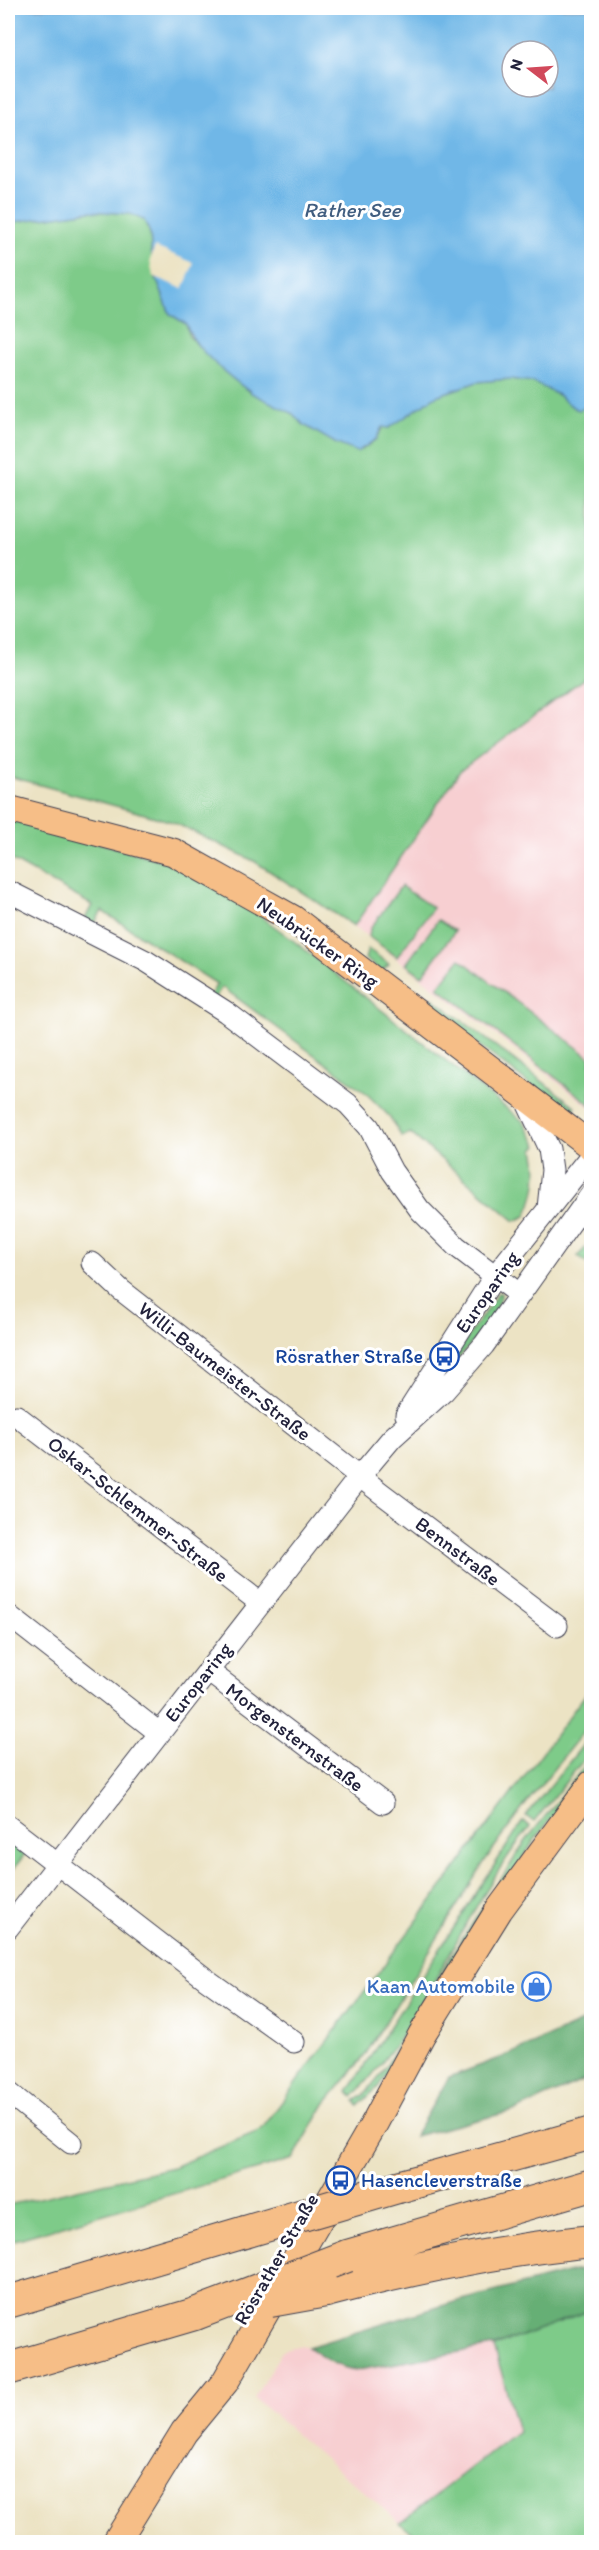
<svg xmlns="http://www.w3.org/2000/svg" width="599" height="2550" viewBox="0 0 599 2550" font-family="Itim,sans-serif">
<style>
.built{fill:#f7cfd1}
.green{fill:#7ecb89;stroke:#507662;stroke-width:1.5}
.forest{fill:#66af75;stroke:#446858;stroke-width:1.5}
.water{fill:#70b7e7;stroke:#496c91;stroke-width:1.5;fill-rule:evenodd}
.pier{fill:#ece3c4}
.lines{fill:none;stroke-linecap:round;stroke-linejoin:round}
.minor-casing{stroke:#403f50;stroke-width:23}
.major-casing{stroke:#403f50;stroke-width:29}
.highway-casing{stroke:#403f50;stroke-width:34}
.minor{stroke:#fff;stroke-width:21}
.major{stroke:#f6be87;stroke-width:27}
.highway{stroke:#f6be87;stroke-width:32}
.highway-bridge-casing{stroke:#403f50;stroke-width:34;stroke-linecap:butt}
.highway-bridge{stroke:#f6be87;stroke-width:32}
.labels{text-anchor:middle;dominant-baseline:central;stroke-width:6;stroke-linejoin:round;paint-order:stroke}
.street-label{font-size:20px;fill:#22223b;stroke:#fff}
.transit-label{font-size:20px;fill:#164399;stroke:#fff;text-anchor:end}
.shop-label{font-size:20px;fill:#366cbe;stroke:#fff;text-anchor:end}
.water-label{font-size:21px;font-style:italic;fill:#415e80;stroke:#fff}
</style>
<rect width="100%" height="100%" fill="#fff"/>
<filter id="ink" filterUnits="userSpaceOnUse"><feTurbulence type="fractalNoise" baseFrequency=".0167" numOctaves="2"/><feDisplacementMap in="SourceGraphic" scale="12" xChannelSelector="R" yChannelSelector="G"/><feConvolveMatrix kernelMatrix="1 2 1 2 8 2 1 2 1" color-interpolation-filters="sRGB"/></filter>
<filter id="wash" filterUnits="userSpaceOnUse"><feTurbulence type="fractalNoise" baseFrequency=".008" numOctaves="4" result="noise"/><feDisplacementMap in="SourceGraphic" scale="24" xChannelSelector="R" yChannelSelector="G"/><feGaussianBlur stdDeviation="1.35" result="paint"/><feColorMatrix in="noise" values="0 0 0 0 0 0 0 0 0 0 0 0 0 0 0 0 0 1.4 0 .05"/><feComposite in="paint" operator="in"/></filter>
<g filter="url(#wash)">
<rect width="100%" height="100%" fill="#ece3c4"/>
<path class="built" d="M591 673V1108L354 926 460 771Z
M302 2345 308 2347 329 2363 342 2368 358 2370 494 2346 518 2431 400 2523 254 2398 282 2351Z"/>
<path class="green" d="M90 211 131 214 144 220 150 233 153 270 170 314 186 324 189 336 219 367 246 389 292 413 304 425 319 433 362 450 376 439 383 427 389 428 436 396 477 382 510 379 534 382 558 395 574 408 579 410 591 405V673L460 771 354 926 254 861 173 822 8 776V223Z
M8 818 179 865 251 909 290 938 524 1122 538 1146 534 1149C540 1173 537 1194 526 1216L515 1221 410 1133 402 1137 388 1115 366 1093 222 987 213 1000 209 997 217 984 102 911 94 924 85 919 92 905 8 858Z
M401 886 433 908 397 957 369 937 370 929Z
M438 920 455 931 422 976 406 964Z
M368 949 389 964 382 971 365 959Z
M460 959 591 1058V1105L438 987Z
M431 997 576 1107 570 1116 426 1004Z
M591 1242V1267L578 1256Z
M498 1293H501V1297L484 1329 447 1371 445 1370Z
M591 1687V1722L525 1805 486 1859 364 2057 325 2104 293 2159 8 2242V2205L173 2167 261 2130Z
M591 1735V1750L585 1758 534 1822 526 1816Z
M591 1758V1767L533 1842 397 2059 378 2087 358 2106 355 2101 363 2096 382 2073 454 1952 525 1842Z
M523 1821 530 1827C463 1909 426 2021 353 2097L348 2091Z
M8 1841 25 1854 8 1876Z
M591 2310V2542H423L400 2523 518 2431 494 2346Z"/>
<path class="forest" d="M591 2018V2077L517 2110 414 2136 449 2077 508 2055Z
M591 2269V2310L494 2346 358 2370C337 2368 325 2359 308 2347L451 2303 574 2271Z"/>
<path class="water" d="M8 8H591V405L579 410 574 408 558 395 533 382 510 379 477 382 436 396 389 428 382 427 376 439 357 452 335 443 304 425 292 413 251 393 250 390 246 389C226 374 193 348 186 324L170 314 153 270 150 233 144 220 130 214 90 211 8 223ZM512 51H548V87H512Z"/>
<path class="pier" d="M155 247 194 263 183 289 153 276 150 260Z"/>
</g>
<g filter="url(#ink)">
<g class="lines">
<defs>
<path id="minor" d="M8 891 146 961 226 1012 348 1104 369 1127 392 1171 420 1210 456 1246 519 1294
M524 1096 549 1149 552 1170 548 1208
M92 1263 121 1290 381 1493 557 1626
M406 1415 494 1277 592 1154
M17 1416 259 1602
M8 1615 158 1732
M208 1671 383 1803
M8 1826 206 1979 294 2042
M8 1928 360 1476 392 1438 444 1391 484 1345 592 1193
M8 2092 71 2143"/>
<path id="major" d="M8 809 173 852 293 919 592 1147
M116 2542 184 2432 225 2382 374 2124 422 2034 499 1910 592 1784"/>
<path id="highway" d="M398 2187 592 2133
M347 2256 592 2185
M326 2291C413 2268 502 2250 592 2241
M8 2302 245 2232
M8 2369 195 2314"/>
</defs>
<use href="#minor" class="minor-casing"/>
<use href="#major" class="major-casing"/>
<use href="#highway" class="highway-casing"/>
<use href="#minor" class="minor"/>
<use href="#major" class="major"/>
<use href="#highway" class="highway"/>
<defs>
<path id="highway-bridge" d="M245 2232 398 2187
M270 2301 326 2291
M195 2314 347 2256"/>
</defs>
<use href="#highway-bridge" class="highway-bridge-casing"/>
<use href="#highway-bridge" class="highway-bridge"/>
</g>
</g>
<defs>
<symbol id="bus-ring" viewBox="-11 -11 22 22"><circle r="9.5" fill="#fff" stroke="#1a4fb4" stroke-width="1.5"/><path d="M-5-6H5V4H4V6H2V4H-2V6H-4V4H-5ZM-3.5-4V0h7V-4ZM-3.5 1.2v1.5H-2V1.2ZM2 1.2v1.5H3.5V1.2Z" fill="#1a4fb4"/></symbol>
<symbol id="shop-ring" viewBox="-11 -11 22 22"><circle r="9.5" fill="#fff" stroke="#3f7fe0" stroke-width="1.5"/><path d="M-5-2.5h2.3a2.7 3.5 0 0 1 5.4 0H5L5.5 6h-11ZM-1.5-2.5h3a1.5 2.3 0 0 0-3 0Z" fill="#3f7fe0"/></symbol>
</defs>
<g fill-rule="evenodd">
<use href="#bus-ring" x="428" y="1340" width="33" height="33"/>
<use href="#shop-ring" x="520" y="1970" width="33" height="33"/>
<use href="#bus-ring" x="324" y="2164" width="33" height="33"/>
</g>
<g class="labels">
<g class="street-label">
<text transform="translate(318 942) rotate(35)">Neubrücker Ring</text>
<text transform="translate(487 1292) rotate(-55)">Europaring</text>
<text transform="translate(225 1371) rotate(38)">Willi-Baumeister-Straße</text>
<text transform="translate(138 1509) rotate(38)">Oskar-Schlemmer-Straße</text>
<text transform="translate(458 1551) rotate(37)">Bennstraße</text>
<text transform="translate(198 1682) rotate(-52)">Europaring</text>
<text transform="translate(295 1737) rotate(37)">Morgensternstraße</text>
<text transform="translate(276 2259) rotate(-60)">Rösrather Straße</text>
</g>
<g class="transit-label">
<text x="423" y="1356">Rösrather Straße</text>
<text x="361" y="2180" text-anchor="start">Hasencleverstraße</text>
</g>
<g class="shop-label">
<text x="515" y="1986">Kaan Automobile</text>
</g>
<g class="water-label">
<text x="352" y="209">Rather See</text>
</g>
</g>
<rect width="599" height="2550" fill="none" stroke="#fff" stroke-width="30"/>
<g transform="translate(530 69) rotate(287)"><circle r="28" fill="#ffffff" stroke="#a7a7b1" stroke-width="1.5"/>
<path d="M0-4.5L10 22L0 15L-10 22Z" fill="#d1495b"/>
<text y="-9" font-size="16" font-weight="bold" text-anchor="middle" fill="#22223b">N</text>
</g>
</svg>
